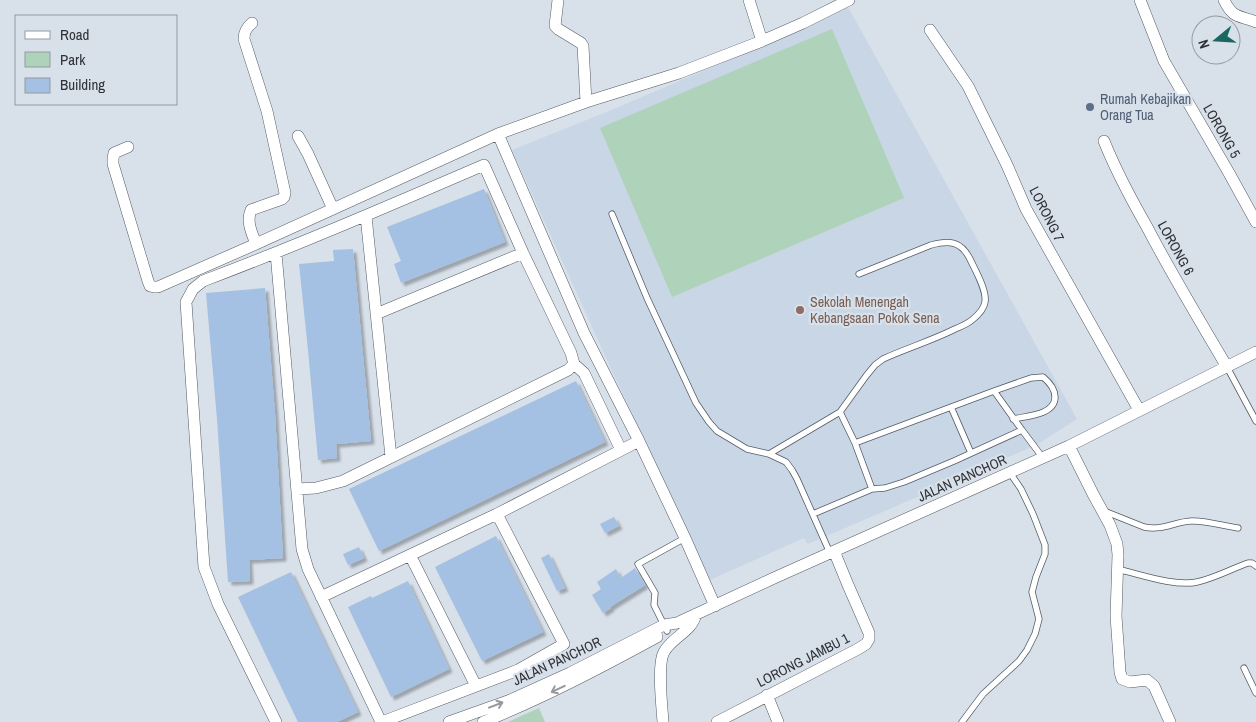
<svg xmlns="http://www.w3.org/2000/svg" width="1256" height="722" viewBox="0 0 1256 722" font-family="'Archivo Narrow',sans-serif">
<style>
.built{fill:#c9d6e6}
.green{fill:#afd2ba}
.building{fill:#a4c0e2;filter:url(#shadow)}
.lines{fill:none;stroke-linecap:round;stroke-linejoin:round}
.lane-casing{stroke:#545b64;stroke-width:7}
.street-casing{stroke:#545b64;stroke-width:12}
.lane{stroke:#fff;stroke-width:5.5}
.street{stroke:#fff;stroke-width:11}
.oneway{stroke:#96989a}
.service-dot{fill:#5c6f8a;stroke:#d8e0ea;stroke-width:2}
.education-dot{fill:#8d6e63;stroke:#d8e0ea;stroke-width:2}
.labels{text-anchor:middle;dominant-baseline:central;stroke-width:4.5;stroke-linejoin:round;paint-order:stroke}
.service-label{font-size:14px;fill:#4e5e75;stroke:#d8e0ea;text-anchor:start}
.street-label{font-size:14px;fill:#2e3135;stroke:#d8e0ea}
.education-label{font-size:14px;fill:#785e54;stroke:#d8e0ea;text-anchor:start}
</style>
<defs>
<filter id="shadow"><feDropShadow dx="3.5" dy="3.5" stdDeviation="1" flood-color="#0004"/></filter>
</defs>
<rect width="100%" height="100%" fill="#d8e0ea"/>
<path class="built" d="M848 7 1077 419 1038 444 936 489 808 544 804 538 710 580 607 360 512 150 609 111 755 49Z"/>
<path class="green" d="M832 29 904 198 672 297 600 128Z
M539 708 545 722H508Z"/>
<path class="building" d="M484 189 505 242 401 283 394 264 401 261 387 227Z
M353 249 371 441 336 444 337 458 318 460 308 350 299 264 334 261 333 250Z
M265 288 275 414 283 558 249 560 250 581 228 582 217 419 206 293Z
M576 381 605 442 379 551 349 489Z
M614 517 619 526 605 533 600 524Z
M496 536 543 632 482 661 435 567Z
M359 547 364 558 348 565 343 554Z
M549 554 565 588 557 591 541 558Z
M635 568 645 585 610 607 611 608 603 613 592 595 601 589 597 582 616 569 621 578Z
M291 572 358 712 337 722H298L238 597Z
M408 581 449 669 391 697 348 607 371 596 372 598Z"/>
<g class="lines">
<defs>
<path id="lane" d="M612 214 647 298 696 403 709 422 717 431 747 449 769 454 786 462 792 470 797 479 830 553
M1227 367 1256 421
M994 391 1031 378 1043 377C1049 382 1055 389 1055 397 1055 415 1027 416 1013 419
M951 407 971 453
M840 412 855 443 872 489
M855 443 994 391 1022 430
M769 454 840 412 866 376 875 365 883 359C907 348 931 341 955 329 960 327 967 324 972 320 977 316 984 309 985 302 987 290 975 270 970 259 961 241 949 240 931 245L859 274
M1104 511 1144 527C1162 531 1174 522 1191 521 1204 520 1224 526 1238 528
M813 514 872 489 885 488 904 482 954 461 1022 430 1043 458
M1117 569C1139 574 1175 587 1197 582 1215 578 1231 569 1248 563H1252L1256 566
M667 631 654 605 655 593 638 564 685 538
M1244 668 1256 693
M962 722 983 694 1019 661 1027 650 1035 634 1039 619 1032 592 1036 577 1045 554V545L1033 514 1021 489 1010 473"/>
<path id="street" d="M558 0 555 26 558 29 581 43 583 46 586 102
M749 0 762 41
M1140 0 1164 61 1229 173 1256 222
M1224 0C1233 19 1239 15 1256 22
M252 23C246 28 244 32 244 39L267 111 285 193 284 197 282 199 251 210C246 222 252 233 256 244
M930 30 968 86 1007 165 1026 209 1139 410
M498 134 584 333 639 441 685 538 715 606
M298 136 308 154 333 209
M1104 141C1116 171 1131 199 1147 227 1172 275 1200 321 1227 367
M128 147 114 153 113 159V164L148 281 150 286 154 287H158L256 244 498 134 586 102 679 73 762 41 803 23 849 0
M366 216 391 457
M276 253 302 549 308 569 381 722
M574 364 584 373 621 450
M1069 446 1093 494 1110 525 1117 544 1118 555 1116 616 1120 672 1122 679 1130 682 1147 680 1154 686 1170 722
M297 489 316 488 343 481 568 370 574 364 571 353 523 253 376 314
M410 555 476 686
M321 597 497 514 639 441
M767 695 778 722
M276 722 218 604 204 567 186 302 193 289 203 281C298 245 391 205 484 165L523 253
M382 722 518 670 564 644 497 514
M449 722 508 701 570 673 664 625 677 623 774 578 1069 446 1256 352
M483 722C543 698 600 668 657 637
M663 722C662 707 657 664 664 652 672 637 692 632 696 614
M717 722 858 649 866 644 869 639V633L848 585 834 551"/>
</defs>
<use href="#lane" class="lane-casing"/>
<use href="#street" class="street-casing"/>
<use href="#lane" class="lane"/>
<use href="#street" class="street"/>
</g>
<defs><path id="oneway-shaft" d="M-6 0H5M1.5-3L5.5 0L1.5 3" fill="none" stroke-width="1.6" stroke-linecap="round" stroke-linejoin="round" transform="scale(1.25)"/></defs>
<g class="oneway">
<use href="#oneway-shaft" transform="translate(558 689) rotate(155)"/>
<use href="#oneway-shaft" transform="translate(496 705) rotate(-21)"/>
</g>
<circle class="service-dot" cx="1090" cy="107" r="5"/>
<circle class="education-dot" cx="800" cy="310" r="5"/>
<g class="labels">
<g class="service-label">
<text x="1100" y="99">Rumah Kebajikan<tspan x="1100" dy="16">Orang Tua</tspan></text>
</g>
<g class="street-label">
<text transform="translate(1222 131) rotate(60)">LORONG 5</text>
<text transform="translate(1047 214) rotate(63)">LORONG 7</text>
<text transform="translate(1176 248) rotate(61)">LORONG 6</text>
<text transform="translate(962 478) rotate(-24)">JALAN PANCHOR</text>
<text transform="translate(803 660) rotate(-27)">LORONG JAMBU 1</text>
<text transform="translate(557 661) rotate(-25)">JALAN PANCHOR</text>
</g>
<g class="education-label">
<text x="810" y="302">Sekolah Menengah<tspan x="810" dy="16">Kebangsaan Pokok Sena</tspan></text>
</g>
</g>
<rect x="15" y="15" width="162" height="90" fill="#d8e0ea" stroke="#949aa2"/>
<rect x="25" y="31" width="25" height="8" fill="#ffffff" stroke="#949aa2"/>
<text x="60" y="40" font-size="15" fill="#2e3135">Road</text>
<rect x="25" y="52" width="25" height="15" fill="#afd2ba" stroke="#949aa2"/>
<text x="60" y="65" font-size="15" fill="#2e3135">Park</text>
<rect x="25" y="78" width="25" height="15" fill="#a4c0e2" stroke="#949aa2"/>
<text x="60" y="90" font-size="15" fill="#2e3135">Building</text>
<g transform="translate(1216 40) rotate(252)"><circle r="24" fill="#d8e0ea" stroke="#949aa2"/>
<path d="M0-4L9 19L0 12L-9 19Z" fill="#1a6660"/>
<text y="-8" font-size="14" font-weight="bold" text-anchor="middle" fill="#2e3135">N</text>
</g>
</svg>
